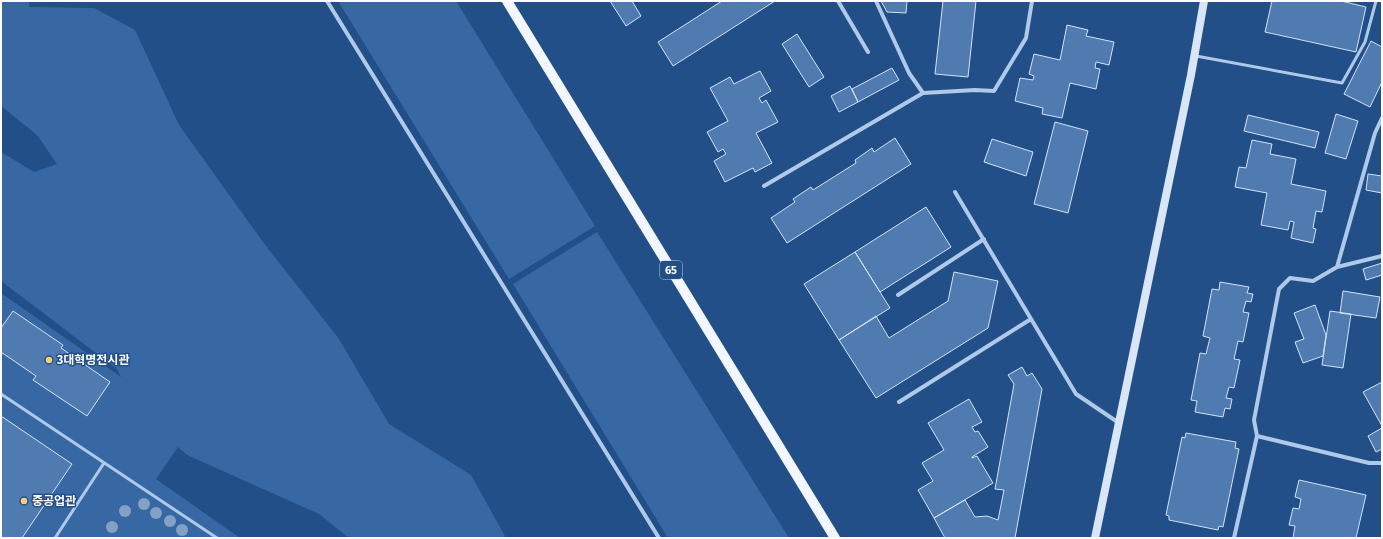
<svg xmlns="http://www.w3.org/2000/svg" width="1383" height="539" viewBox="0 0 1383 539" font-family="'Fira Sans','Noto Sans KR',sans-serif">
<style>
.green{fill:#3768a4}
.building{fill:#507bb1;stroke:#d2e3f7}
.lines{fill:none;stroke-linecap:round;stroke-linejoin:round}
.lane{stroke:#aec9e9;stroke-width:3}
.street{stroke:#aec9e9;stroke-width:4}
.secondary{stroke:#d9e6f8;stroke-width:8}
.primary{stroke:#f2f6fe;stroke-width:10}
.tree{fill:#83a0c5}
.poi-dot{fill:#f5cf71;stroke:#234f88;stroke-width:1.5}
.labels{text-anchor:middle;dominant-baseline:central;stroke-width:3;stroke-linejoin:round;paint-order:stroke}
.shield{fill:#234f88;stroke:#bdcadb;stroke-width:1}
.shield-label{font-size:11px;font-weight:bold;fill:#fff}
.poi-label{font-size:12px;font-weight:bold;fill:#fff;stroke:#234f88;text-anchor:start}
</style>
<rect width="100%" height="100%" fill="#234f88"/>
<path class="green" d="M1 1H29V7L94 8 135 30 179 125 263 242 339 339 389 424 471 475 506 538H349L319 514 187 455 178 447 156 479 240 538H1V293L121 377 117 369 1 281V152L34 172 57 164 37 135 1 106Z
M338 1H456L595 226 509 279Z
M597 232 789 538H668L513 284Z"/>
<path class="building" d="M610 1H632L641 16 626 26Z
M722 1H775L673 66 658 42Z
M881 1H907L906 13 887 12Z
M943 1H976L968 77 935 74Z
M1272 1H1341L1366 7 1356 52 1265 32Z
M1067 25 1088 30 1086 36 1114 42 1109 65 1096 62 1095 68 1100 69 1096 89 1070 83 1062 118 1042 114 1043 108 1015 101 1020 78 1033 80 1034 76 1029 74 1034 54 1060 60Z
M797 34 824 77 809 87 782 44Z
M1371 41 1382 47V82L1370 107 1344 94Z
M892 68 899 80 858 102 852 89Z
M760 71 771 91 759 98 762 103 766 100 778 122 756 133 772 163 755 172 753 168 725 182 714 161 726 154 723 149 718 152 707 132 728 121 710 88 730 77 734 84Z
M850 86 858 102 839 112 831 96Z
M1336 114 1358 121 1346 159 1325 153Z
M1248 115 1319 132 1315 148 1244 131Z
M1055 122 1088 131 1068 213 1034 204Z
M895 138 911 164 787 243 771 218 795 202 793 199 811 187 813 190 856 163 855 160 872 148 874 152Z
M992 139 1033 152 1026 176 984 162Z
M1252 140 1272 144 1270 154 1296 159 1291 184 1326 191 1322 212 1316 211 1313 228 1316 229 1313 243 1291 238 1294 222 1290 221 1288 230 1261 225 1267 193 1235 187 1239 167 1246 168Z
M1368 174 1382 176V193L1366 190Z
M926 207 951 247 880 292 855 252Z
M855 252 890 308 839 340 804 284Z
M1382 263V275L1366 280 1363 269Z
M954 272 998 281 988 328 876 398 839 340 876 316 889 338 948 301Z
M1220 282 1249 287 1247 293 1253 294 1251 302 1246 301 1243 312 1249 313 1243 342 1238 341 1234 359 1240 360 1234 388 1229 387 1226 398 1232 399 1230 409 1225 408 1223 417 1195 412 1197 401 1191 400 1200 353 1206 354 1210 338 1203 336 1212 289 1219 290Z
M1343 291 1380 297 1376 318 1340 313Z
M1315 305 1326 335 1323 356 1303 363 1295 342 1304 339 1294 313Z
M13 311 63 345 61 348 110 382 87 416 33 380 36 376 1 352V328Z
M1330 311 1351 314 1343 368 1322 365Z
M1022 367 1027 376 1032 373 1042 389 1015 538H945L934 518 965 500 975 517 987 516 998 520 1004 490 995 489 1014 384 1008 375Z
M1382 382V426L1363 392Z
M969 399 982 422 972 427 975 432 978 431 988 447 972 457V458L977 456 993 483 934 518 918 490 933 481 922 463 944 450 928 423Z
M1 416 72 464 22 538H1Z
M1382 428V449L1376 452 1368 436Z
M1186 433 1236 442 1235 448 1239 449 1223 527 1219 526 1218 530 1169 520V516L1166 515 1182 437 1185 438Z
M1299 480 1366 495 1356 538H1293L1295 526 1289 525 1293 508 1299 509 1301 499 1295 497Z"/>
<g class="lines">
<path class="lane" d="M1196 56 1342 83 1365 42 1376 1
M1 394 217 538
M55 538 104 463"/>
<path class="street" d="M327 1 659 538
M838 1 868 52
M876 1 909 73 923 93 975 90 994 91 1026 38 1032 1
M764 186 923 93
M955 192 1076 394 1119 423
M1382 256 1337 267 1313 281 1290 278 1279 289 1254 420 1257 436 1369 463H1382
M1337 267 1375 133 1382 118
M898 295 984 239
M899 402 1031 319
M1234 538 1257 436"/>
<path class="secondary" d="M1095 538 1191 75 1204 1"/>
<path class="primary" d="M507 1 835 538"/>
</g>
<g class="tree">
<circle cx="144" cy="504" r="6"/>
<circle cx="125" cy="511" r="6"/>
<circle cx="156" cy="513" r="6"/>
<circle cx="170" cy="521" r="6"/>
<circle cx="112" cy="527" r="6"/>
<circle cx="182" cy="530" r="6"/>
</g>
<g class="poi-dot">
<circle cx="49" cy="360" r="4"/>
<circle cx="24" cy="501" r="4"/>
</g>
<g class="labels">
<rect class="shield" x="660" y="261" width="22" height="18" rx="3"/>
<g class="shield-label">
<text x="671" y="270">65</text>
</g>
<g class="poi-label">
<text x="57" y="360">3대혁명전시관</text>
<text x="32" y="501">중공업관</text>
</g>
</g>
<rect width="1383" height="539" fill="none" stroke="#ffffff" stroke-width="4"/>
</svg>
